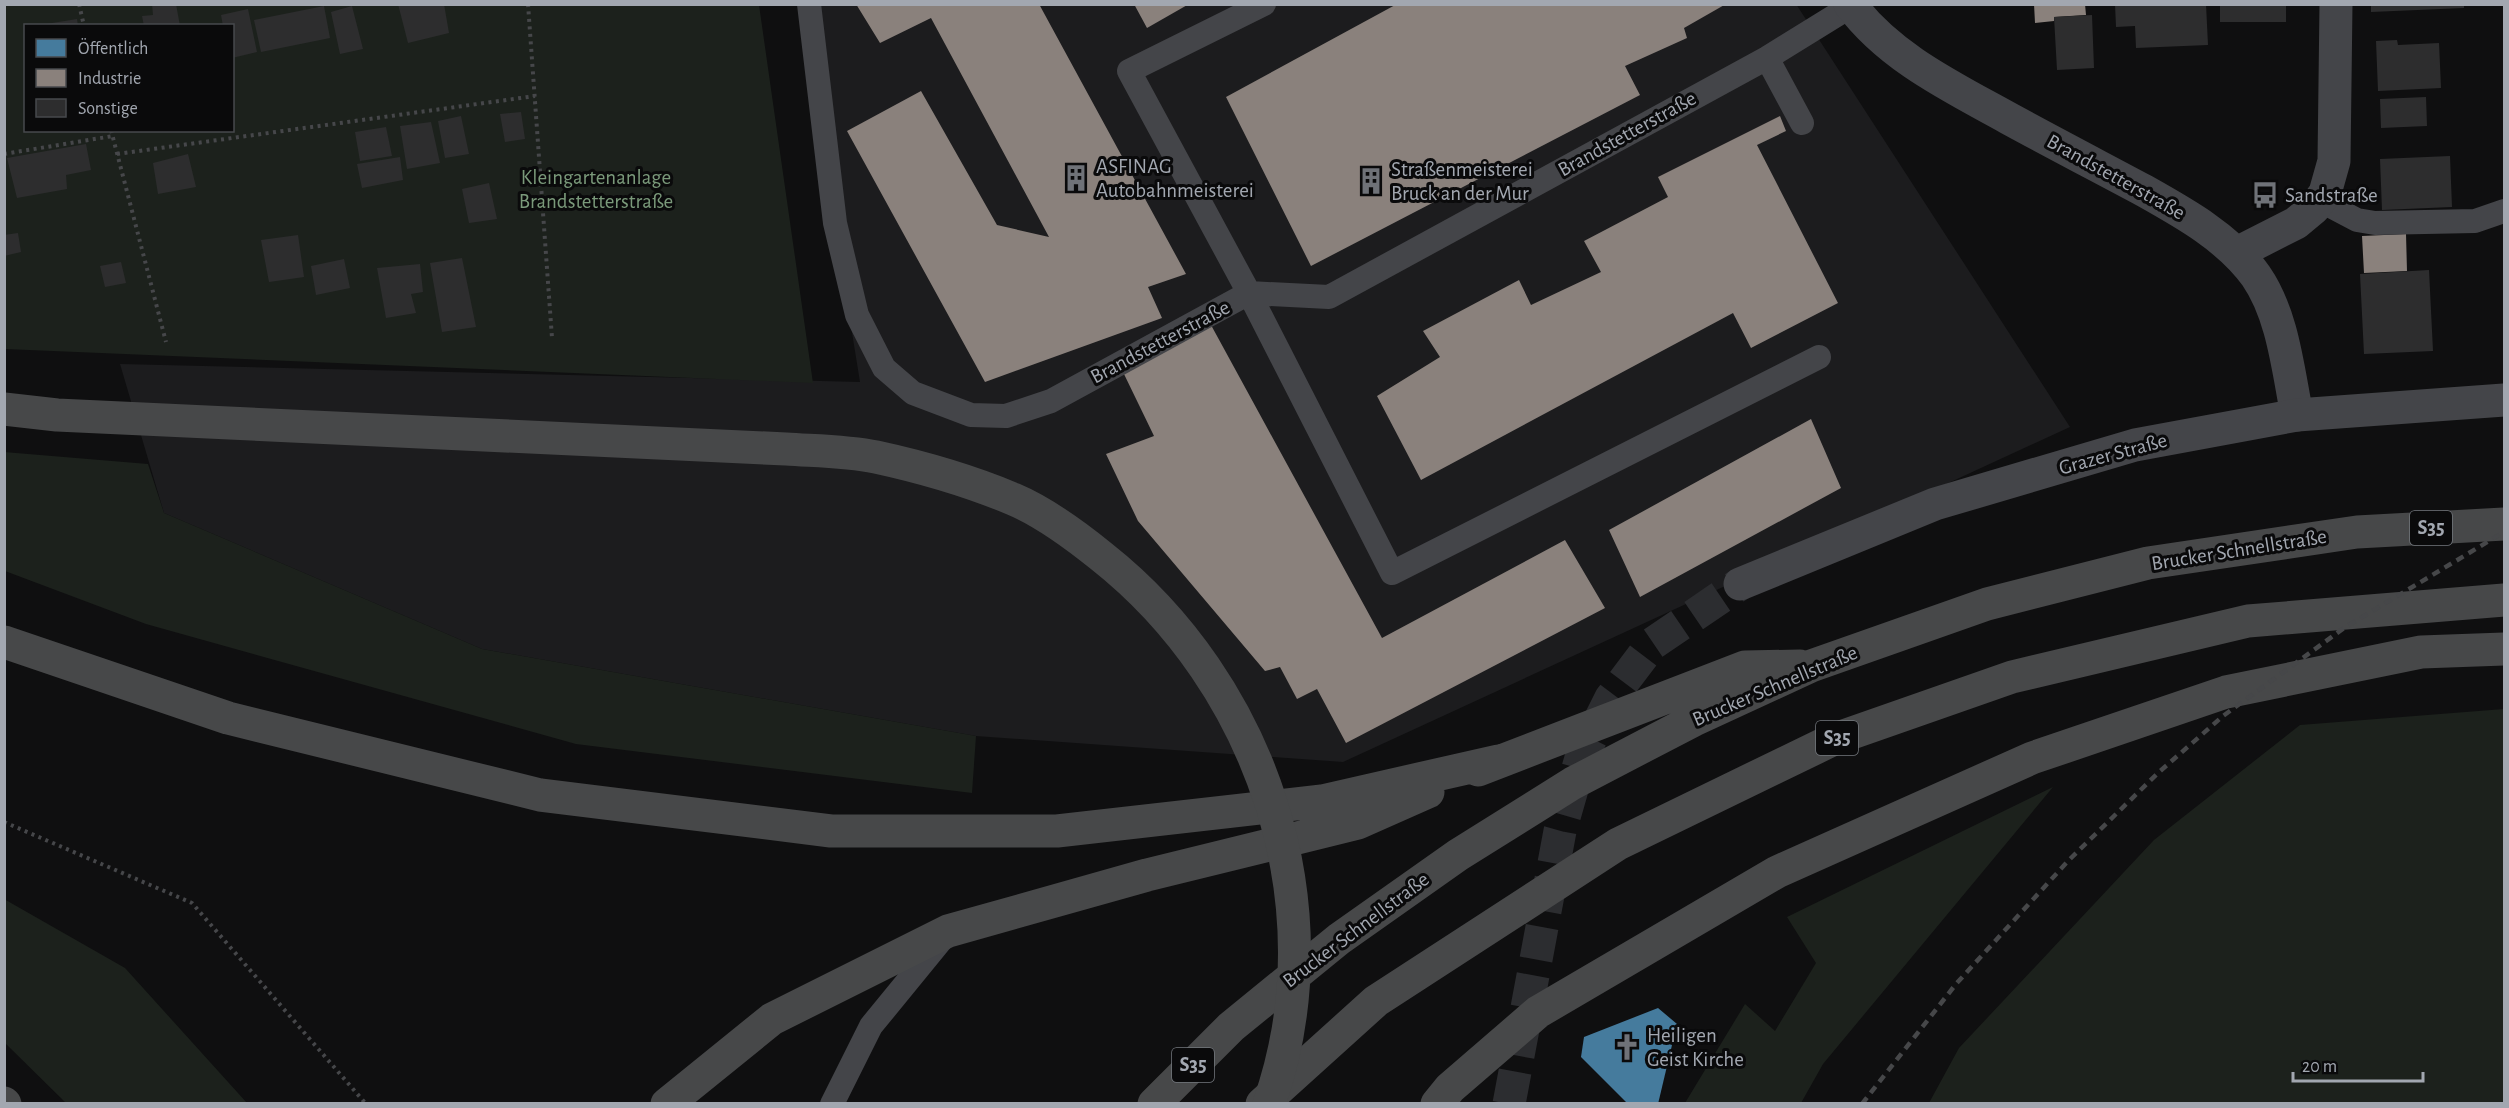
<svg xmlns="http://www.w3.org/2000/svg" width="2509" height="1108" viewBox="0 0 2509 1108" font-family="'Alegreya Sans',sans-serif">
<style>
.built{fill:#1c1c1e}
.green{fill:#1c211c;fill-rule:evenodd}
.public{fill:#457b9d}
.industry{fill:#8a817c}
.building{fill:#2d2d2e}
.lines{fill:none;stroke-linecap:round;stroke-linejoin:round}
.tertiary-tunnel{stroke:#2c2d30;stroke-width:33;stroke-dasharray:33 16;stroke-linecap:butt}
.path{stroke:#46474a;stroke-width:4;stroke-dasharray:3 4.5;stroke-linecap:butt}
.service{stroke:#444549;stroke-width:24}
.minor{stroke:#444549;stroke-width:33}
.tertiary{stroke:#444549;stroke-width:33}
.motorway{stroke:#474849;stroke-width:33}
.rail{stroke:#464749;stroke-width:4.5;stroke-dasharray:8 6;stroke-linecap:butt}
.motorway-bridge{stroke:#474849;stroke-width:33}
.labels{text-anchor:middle;dominant-baseline:central;stroke-width:6;stroke-linejoin:round;paint-order:stroke}
.shield{fill:#0a0a0b;stroke:#74787e;stroke-width:1.5}
.shield-label{font-size:20px;font-weight:bold;fill:#a2a7b0}
.street-label{font-size:21px;fill:#a2a7b0;stroke:#0a0a0b}
.poi-label{font-size:21px;fill:#a2a7b0;stroke:#0a0a0b;text-anchor:start}
.park-label{font-size:21px;fill:#7a997a;stroke:#0a0a0b}
</style>
<rect width="100%" height="100%" fill="#0f0f10"/>
<path class="built" d="M1796 4 2070 427 1343 762 976 736 482 649 164 513 120 364 860 382 799 5Z"/>
<path class="green" d="M5 5H759L813 383 5 349ZM26 26H232V130H26Z
M4 452 148 464 164 513 482 649 976 736 972 793 576 744 146 624 5 571Z
M2504 709V1103H1929L1959 1048 2154 840 2300 725Z
M2053 787 1823 1064 1801 1103H1685L1745 1004 1775 1031 1816 963 1787 917Z
M4 899 125 968 247 1103H66L5 1043Z"/>
<path class="public" d="M1658 1008 1677 1024 1658 1104H1628L1581 1057 1584 1037Z"/>
<path class="industry" d="M856 4H1039L1186 274 1148 287 1162 318 985 382 847 131 921 91 997 225 1049 237 931 18 880 43Z
M1134 4H1189L1147 28Z
M1397 4H1726L1684 28 1687 38 1625 66 1640 95 1311 266 1226 97Z
M2034 4H2085L2086 15 2054 17V21L2035 23Z
M1780 116 1786 131 1757 145 1838 303 1751 348 1733 313 1421 480 1377 396 1440 357 1423 331 1519 280 1531 305 1601 272 1584 241 1668 197 1658 177Z
M2406 234 2407 271 2364 273 2362 236Z
M1211 325 1382 638 1565 540 1605 608 1346 743 1317 689 1297 699 1280 667 1265 671 1138 521 1106 454 1154 436 1123 372Z
M1811 419 1841 488 1640 597 1609 530Z"/>
<path class="building" d="M152 4H176L180 26H144L142 16 153 15Z
M398 4H444L449 33 408 43Z
M2115 4H2206L2208 45 2136 48 2135 26 2116 27Z
M2220 4H2286V22H2220Z
M2371 4H2464V8L2371 12Z
M324 6 330 38 261 52 254 20Z
M352 6 363 49 340 54 331 12Z
M248 9 257 52 232 58V26H223L221 15Z
M2092 15 2094 68 2057 70 2054 17Z
M77 19 78 26H46V24Z
M2397 40 2398 45 2439 43 2441 88 2378 91 2376 41Z
M2426 97 2427 126 2381 128 2380 99Z
M521 112 525 139 505 142 500 114Z
M461 116 469 154 445 158 438 121Z
M431 122 440 163 407 169 400 126Z
M386 127 392 156 360 161 355 132Z
M86 144 91 170 66 175 67 189 17 198 7 158Z
M188 154 196 187 158 194 153 163Z
M2450 156 2452 207 2382 210 2380 159Z
M400 157 403 180 362 188 357 164Z
M489 183 497 219 469 223 462 189Z
M18 233 21 252 4 256V235Z
M298 235 304 277 269 282 261 240Z
M462 258 476 327 442 332 430 263Z
M344 259 350 288 316 295 311 266Z
M121 262 126 283 105 287 100 266Z
M420 264 423 292 411 294 416 313 386 318 377 268Z
M2429 270 2433 351 2364 354 2360 274Z"/>
<g class="lines">
<path class="tertiary-tunnel" d="M1509 1104 1560 831 1581 758 1611 698 1652 644 1740 584"/>
<path class="path" d="M79 4 84 26
M528 4 552 338
M111 130 166 342
M4 154 113 136
M117 154 535 96
M4 822 192 903 366 1104"/>
<path class="service" d="M809 4 835 223 857 315 884 368 913 393 971 415 1006 416 1051 401 1249 293 1329 297 1767 58 1851 6
M1264 4 1129 71 1249 293 1392 573 1819 357
M1767 58 1802 123
M2319 200 2357 220 2375 223 2475 221 2504 211
M832 1104 871 1026 943 938"/>
<path class="minor" d="M1850 4C1889 57 1952 87 2008 118 2052 142 2096 165 2141 189 2182 212 2228 237 2256 276 2283 315 2288 370 2297 415
M2237 253 2296 223 2314 208 2325 193 2334 161 2336 4"/>
<path class="tertiary" d="M1740 584 1935 504 2135 445 2297 415 2504 400"/>
<path class="motorway" d="M4 642 228 718 540 795 831 831H1057L1322 801 1498 761
M1478 770 1745 667 1800 666
M4 1103 5 1104
M667 1104 772 1019 948 931 1147 875 1358 823 1428 792
M1154 1104 1231 1027 1339 939 1458 855 1573 783 1694 720 1811 666 1987 604 2148 563 2357 532 2504 524
M1262 1104 1376 1001 1618 844 1832 740 2012 677 2248 621 2504 600
M1437 1104 1450 1088 1538 1012 1777 872 2032 758 2226 692 2421 652 2504 649"/>
<path class="rail" d="M1862 1104 1956 984 2068 861 2158 773 2223 716 2344 628 2504 532"/>
<path class="motorway-bridge" d="M4 409 57 415 786 449C816 451 847 451 876 457 922 467 970 481 1013 499 1044 512 1075 535 1101 556 1262 683 1338 907 1269 1104"/>
</g>
<defs>
<symbol id="building-bare" viewBox="-9 -9 18 18"><path d="M-4-6H4V6H1V3H-1V6H-4ZM-2.5-4.3h1.7v1.8h-1.7ZM.8-4.3h1.7v1.8H.8ZM-2.5-1h1.7V.8h-1.7ZM.8-1h1.7V.8H.8Z" fill="#6f7278" stroke="#0a0a0b" stroke-width="2.5" paint-order="stroke"/></symbol>
<symbol id="bus-bare" viewBox="-9 -9 18 18"><path d="M-5-6H5V4H4V6H2V4H-2V6H-4V4H-5ZM-3.5-4V0h7V-4ZM-3.5 1.2v1.5H-2V1.2ZM2 1.2v1.5H3.5V1.2Z" fill="#6f7278" stroke="#0a0a0b" stroke-width="2.5" paint-order="stroke"/></symbol>
<symbol id="church-bare" viewBox="-9 -9 18 18"><path d="M-1.2-6h2.4v3.5h3.3v2.4h-3.3V6h-2.4V-.1h-3.3v-2.4h3.3Z" fill="#6f7278" stroke="#0a0a0b" stroke-width="2.5" paint-order="stroke"/></symbol>
</defs>
<g fill-rule="evenodd">
<use href="#building-bare" x="1057" y="159" width="38" height="38"/>
<use href="#building-bare" x="1352" y="162" width="38" height="38"/>
<use href="#bus-bare" x="2246" y="176" width="38" height="38"/>
<use href="#church-bare" x="1608" y="1028" width="38" height="38"/>
</g>
<g class="labels">
<g class="shield">
<rect x="2410" y="511" width="42" height="34" rx="4.5"/>
<rect x="1816" y="721" width="42" height="34" rx="4.5"/>
<rect x="1172" y="1048" width="42" height="34" rx="4.5"/>
</g>
<g class="shield-label">
<text x="2431" y="528">S35</text>
<text x="1837" y="738">S35</text>
<text x="1193" y="1065">S35</text>
</g>
<g class="street-label">
<text transform="translate(1627 134) rotate(-29)">Brandstetterstraße</text>
<text transform="translate(2116 177) rotate(29)">Brandstetterstraße</text>
<text transform="translate(1160 342) rotate(-28)">Brandstetterstraße</text>
<text transform="translate(2113 454) rotate(-15)">Grazer Straße</text>
<text transform="translate(2239 550) rotate(-9)">Brucker Schnellstraße</text>
<text transform="translate(1775 686) rotate(-23)">Brucker Schnellstraße</text>
<text transform="translate(1356 930) rotate(-37)">Brucker Schnellstraße</text>
</g>
<g class="poi-label">
<text x="1096" y="166">ASFINAG<tspan x="1096" dy="24">Autobahnmeisterei</tspan></text>
<text x="1391" y="169">Straßenmeisterei<tspan x="1391" dy="24">Bruck an der Mur</tspan></text>
<text x="2285" y="195">Sandstraße</text>
<text x="1647" y="1035">Heiligen<tspan x="1647" dy="24">Geist Kirche</tspan></text>
</g>
<g class="park-label">
<text x="596" y="177">Kleingartenanlage<tspan x="596" dy="24">Brandstetterstraße</tspan></text>
</g>
</g>
<rect width="2509" height="1108" fill="none" stroke="#a2a7b0" stroke-width="12"/>
<rect x="24" y="24" width="210" height="108" fill="#0a0a0b" stroke="#47494d" stroke-width="1.5"/>
<rect x="36" y="39" width="30" height="18" fill="#457b9d" stroke="#47494d" stroke-width="1.5"/>
<text x="78" y="54" font-size="18" fill="#a2a7b0">Öffentlich</text>
<rect x="36" y="69" width="30" height="18" fill="#8a817c" stroke="#47494d" stroke-width="1.5"/>
<text x="78" y="84" font-size="18" fill="#a2a7b0">Industrie</text>
<rect x="36" y="99" width="30" height="18" fill="#2d2d2e" stroke="#47494d" stroke-width="1.5"/>
<text x="78" y="114" font-size="18" fill="#a2a7b0">Sonstige</text>
<path d="M2293 1072v9h130v-9" fill="none" stroke="#a2a7b0" stroke-width="3"/>
<text x="2302" y="1072" font-size="18" fill="#a2a7b0" stroke="#0a0a0b" stroke-width="4.5" paint-order="stroke">20 m</text>
</svg>
